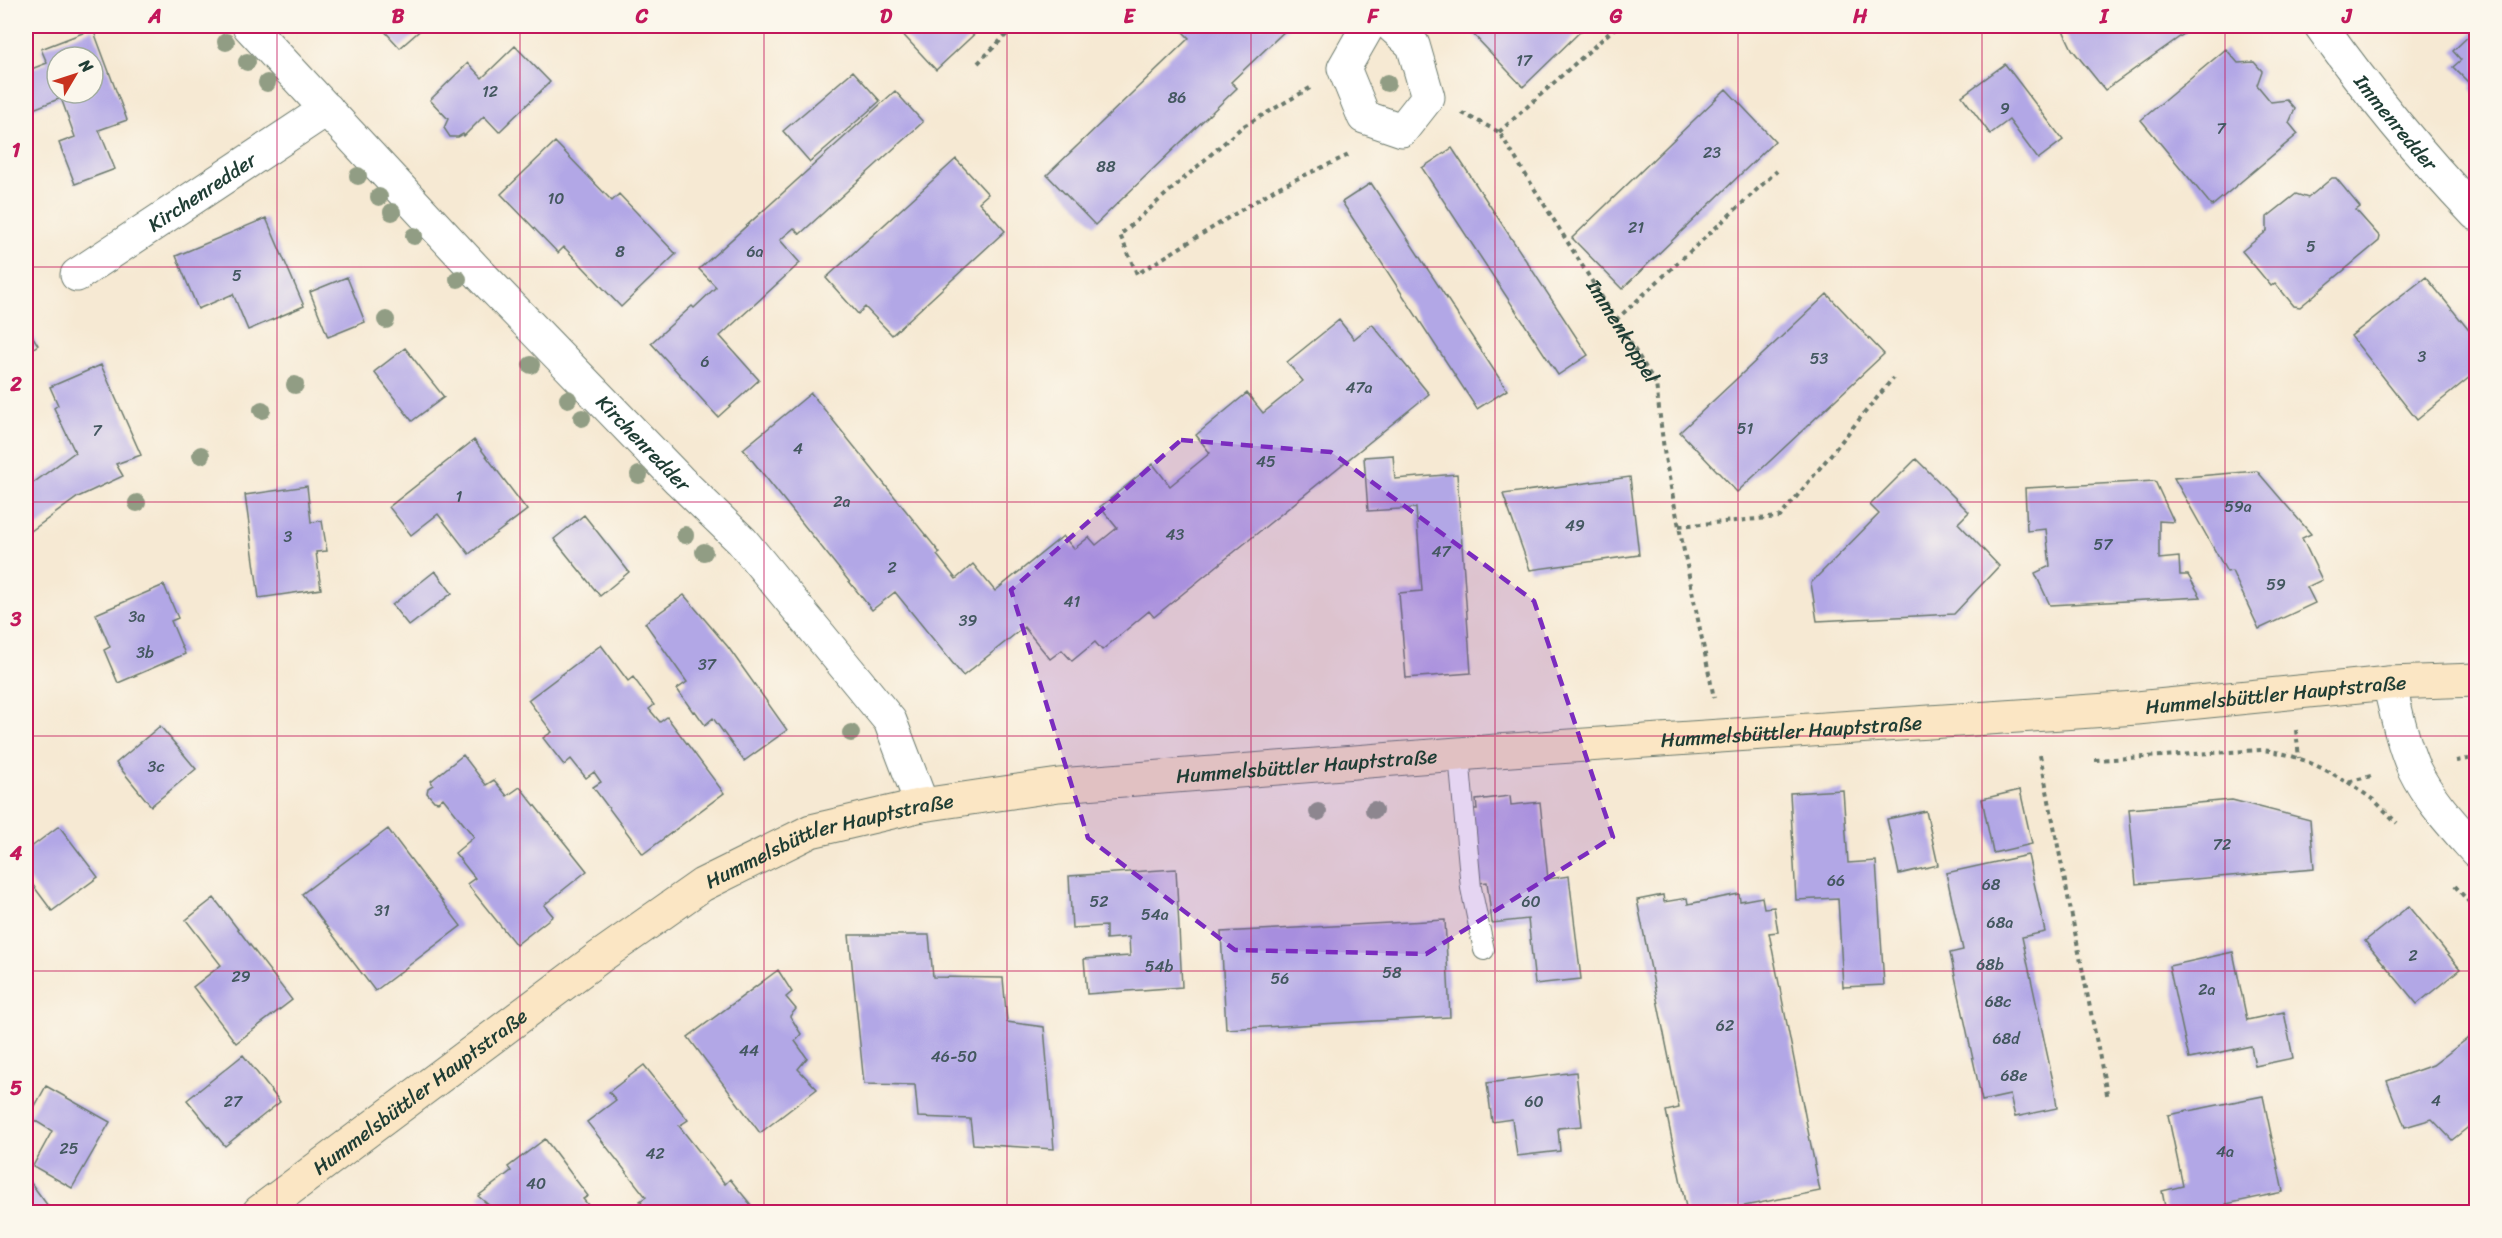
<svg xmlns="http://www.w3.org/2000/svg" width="2502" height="1238" viewBox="0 0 2502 1238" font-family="Sriracha,sans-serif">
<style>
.building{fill:#b2a7e6;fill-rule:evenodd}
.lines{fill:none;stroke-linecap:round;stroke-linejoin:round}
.service-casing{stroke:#6a796c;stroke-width:22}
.minor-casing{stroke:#6a796c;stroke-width:35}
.tertiary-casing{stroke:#6a796c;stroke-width:35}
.secondary-casing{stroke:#6a796c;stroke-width:35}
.path{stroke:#6a796c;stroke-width:4;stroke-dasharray:4.5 4.5;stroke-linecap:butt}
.service{stroke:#fff;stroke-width:20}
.minor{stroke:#fff;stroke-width:33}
.tertiary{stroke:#fff;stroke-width:33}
.secondary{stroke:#fbe6c4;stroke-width:33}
.tree{fill:#919d84}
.marked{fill:#7b2cbf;fill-opacity:0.2;stroke:#7b2cbf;stroke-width:4.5;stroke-dasharray:12 8;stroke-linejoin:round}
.grid{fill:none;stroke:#c2185b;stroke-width:1.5;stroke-opacity:0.55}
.labels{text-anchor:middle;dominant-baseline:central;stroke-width:6;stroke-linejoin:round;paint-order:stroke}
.number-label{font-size:16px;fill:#445860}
.street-label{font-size:20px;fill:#1f3d34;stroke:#fbf7ec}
.neatline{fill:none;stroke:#c2185b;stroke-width:2}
.grid-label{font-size:20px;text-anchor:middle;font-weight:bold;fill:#c2185b}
</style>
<rect width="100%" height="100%" fill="#fbf7ec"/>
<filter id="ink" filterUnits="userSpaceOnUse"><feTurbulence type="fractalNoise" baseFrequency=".0167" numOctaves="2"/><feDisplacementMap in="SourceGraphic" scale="12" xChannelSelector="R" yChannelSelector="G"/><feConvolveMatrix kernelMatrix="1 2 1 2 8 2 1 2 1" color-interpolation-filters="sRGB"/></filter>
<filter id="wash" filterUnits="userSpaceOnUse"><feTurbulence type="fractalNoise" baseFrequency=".008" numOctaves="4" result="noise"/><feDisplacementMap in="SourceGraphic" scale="24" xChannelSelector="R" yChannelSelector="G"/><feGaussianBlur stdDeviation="1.35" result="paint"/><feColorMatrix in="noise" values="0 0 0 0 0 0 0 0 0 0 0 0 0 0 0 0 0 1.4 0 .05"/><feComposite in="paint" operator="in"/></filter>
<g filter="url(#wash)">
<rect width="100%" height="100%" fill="#f6e9d3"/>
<g id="blocks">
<path class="building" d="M380 26H425L400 48Z
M898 26H983L936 70 896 27Z
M1189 26H1290L1231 82 1237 88 1095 225 1047 175 1189 38 1183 32Z
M1480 26H1586L1523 87 1472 33Z
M2061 26H2195L2105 90 2072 49Z
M93 29 127 120 99 130 115 169 75 184 59 143 75 137 61 98 26 112V71L47 63 41 49ZM57 57H93V93H57Z
M2476 29V96L2470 88 2472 86 2453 67 2461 60 2453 51Z
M515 46 550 82 499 132 484 116 464 136 463 134 458 137H450L444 128 448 119 430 100 468 63 482 78Z
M2226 49 2238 63 2254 62 2262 71 2257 85 2271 102 2287 100 2295 109 2289 123 2298 134 2212 206 2141 120Z
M2005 64 2063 140 2038 159 2009 120 1990 134 1962 96Z
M853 71 880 101 810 162 783 131Z
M1726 89 1775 141 1622 289 1572 238Z
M895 91 923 122 800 234 794 228 780 240 800 263 720 336 759 380 718 417 651 343 692 306 694 308 716 287 699 269Z
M555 142 612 201 619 194 676 254 621 307 564 247 558 253 501 194Z
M1452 148 1588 355 1558 375 1422 168Z
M956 159 988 194 979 202 1005 231 892 335 865 307 858 314 826 278Z
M2332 178H2336L2360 207 2356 210 2380 237 2379 241 2300 307 2294 306 2275 283 2271 286 2242 251 2267 231V217L2296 194 2308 198Z
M1371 183 1507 390 1477 409 1342 202Z
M266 218 304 306 248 330 233 294 198 309 176 256Z
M347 277 365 322 328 337 310 292Z
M2426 277 2476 339V372L2417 420 2351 336Z
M1827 294 1884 354 1737 492 1680 432Z
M1339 320 1354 339 1372 324 1429 394 1154 617 1149 611 1102 650 1095 642 1072 661 1062 650 1050 659 1024 627 963 676 895 592 872 610 743 449 811 393 940 553 937 555 956 579 973 564 995 591 1063 536 1074 549 1089 537 1096 545 1117 528 1100 507 1153 464 1170 486 1210 453 1196 435 1247 393 1263 413 1303 381 1287 362Z
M26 326 38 345 26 353Z
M405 348 444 397 412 421 374 372Z
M101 365 141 455 116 464 123 476 78 497 31 531 26 524V484L30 481 33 483 75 452 54 408 58 405 50 387Z
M474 440 527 510 469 554 438 514 411 535 389 507Z
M1393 455 1395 479 1457 474 1471 673 1406 678 1399 593 1422 591 1416 508 1368 511 1364 457Z
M1916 459 1969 512 1958 523 1999 566 1954 614 1817 621 1811 583 1879 514 1870 505Z
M2257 471 2311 534 2302 538 2322 580 2307 587 2315 603 2259 629 2232 571 2227 572 2174 478Z
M1630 477 1639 555 1530 570 1503 494Z
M2155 481 2174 522 2159 521V559L2179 557 2180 575H2188L2201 597 2050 605 2035 573 2050 566 2046 529 2027 531 2025 488Z
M307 486 311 522 322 521 327 551 316 552 321 589 259 598 245 495Z
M584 515 629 572 600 596 554 539Z
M435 571 452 593 409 626 392 605Z
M164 585 178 618 171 621 185 654 118 683 104 650 110 647 96 614Z
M684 595 728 647 787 730 744 761 713 718 705 725 695 711 693 712 677 689 687 682 645 623Z
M601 645 628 681 633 677 654 705 649 709 660 722 667 717 724 793 643 854 593 787 601 782 594 772 586 778 571 759 564 765 543 738 552 732 528 700Z
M160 726 196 769 151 806 116 763Z
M463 755 486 785 494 780 507 796 520 787 587 871 544 905 553 916 516 945 467 884 475 878 455 853 474 837 443 798 438 802 434 801 427 793 428 788 433 785 431 781Z
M1843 790 1848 863 1876 861 1884 985 1843 987 1838 898 1796 900 1790 793Z
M2020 790 2032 844 1993 853 1982 799Z
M1510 796 1511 805 1540 802 1548 879 1569 876 1581 979 1535 984 1528 919 1492 923 1487 882 1479 883 1471 809H1477L1476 800Z
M2232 800 2310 820 2314 869 2136 884 2129 809Z
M1926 811 1938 865 1899 874 1887 819Z
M59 826 98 877 52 911 26 876V851Z
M388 829 461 926 375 991 302 894Z
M2028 855 2045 932 2022 937 2054 1086 2057 1108 2015 1117 2010 1095 1982 1101 1950 953 1963 950 1946 873Z
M1176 869 1182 987 1087 994 1084 959 1130 956 1129 937 1106 939V926L1072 928 1069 876Z
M1739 894 1740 901 1762 897 1764 908 1774 907 1778 932 1769 933 1820 1191 1714 1212H1687L1666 1111 1679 1108 1637 900 1663 895 1664 902 1687 898 1688 904Z
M214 898 292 1000 236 1043 193 987 221 965 186 920Z
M2409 906 2460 969 2417 1004 2365 941Z
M1445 920 1450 1017 1226 1029 1221 932Z
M849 935H929L933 977 1003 978 1007 1022 1044 1027 1054 1149 973 1144 970 1119 918 1117 915 1085 864 1084Z
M2233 952 2247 1020 2284 1012 2293 1058 2255 1066 2251 1046 2189 1059 2169 966Z
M778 970 792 992 786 997 796 1009 790 1016 801 1034 795 1041 807 1058 798 1069 817 1089 760 1133 688 1037Z
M2476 1032V1121L2452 1140 2432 1119 2405 1127 2387 1081 2433 1065Z
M243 1055 280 1102 225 1146 187 1100Z
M644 1065 688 1120 679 1126 725 1184 730 1179 751 1205 742 1212H649L640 1201 646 1197 587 1122 616 1100 609 1092Z
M1576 1072 1582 1126 1558 1128 1560 1151 1517 1156 1512 1119 1492 1122 1487 1083Z
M46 1086 110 1122 72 1188 33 1166 52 1131 29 1117Z
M2263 1096 2283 1192 2226 1204 2227 1212H2166L2162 1191 2183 1186 2168 1115Z
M545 1139 588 1196 583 1199 594 1212H497L478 1196 511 1171 508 1167Z
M28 1179 48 1206 41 1212H26V1182Z"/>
</g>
</g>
<g filter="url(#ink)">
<use href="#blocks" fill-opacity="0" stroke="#6a796c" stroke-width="1.5"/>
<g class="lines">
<defs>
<path id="service" d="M1459 755 1471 888 1484 950"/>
<g id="minor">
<path id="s2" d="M249 26 475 269 679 480 742 541 890 721 922 805"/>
<path d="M1368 26 1344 68 1364 117 1402 130 1428 97 1413 45 1392 26"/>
<path id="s3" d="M2321 26C2368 92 2420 155 2476 214"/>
<path id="s4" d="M77 275 327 109"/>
</g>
<path id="tertiary" d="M2389 683C2396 711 2402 742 2414 769 2429 800 2453 825 2476 851"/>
<g id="secondary">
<path id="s5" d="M259 1212 601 956 702 885 811 831 922 805 1059 785 1497 751 2137 708 2389 683 2476 680"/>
</g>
</defs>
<use href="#service" class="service-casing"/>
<use href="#minor" class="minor-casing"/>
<use href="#tertiary" class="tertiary-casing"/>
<use href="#secondary" class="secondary-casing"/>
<g class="path">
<path d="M978 63 1015 26"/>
<path d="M1310 88 1242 127 1120 235 1137 274 1277 188 1351 154"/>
<path id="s1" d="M1462 113 1499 132 1656 384 1665 458 1714 698"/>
<path d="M1499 132 1617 26"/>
<path d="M1616 320 1777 171"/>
<path d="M1679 526 1780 517 1893 378"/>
<path d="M2296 730 2299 758"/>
<path d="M2040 755 2108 1099"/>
<path d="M2095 760 2262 750C2293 753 2320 766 2347 782L2375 775"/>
<path d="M2456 761 2475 758 2476 755"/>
<path d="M2348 782 2375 801 2397 823"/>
<path d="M2455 886 2476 910"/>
</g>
<use href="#service" class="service"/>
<use href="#minor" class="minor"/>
<use href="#tertiary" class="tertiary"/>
<use href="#secondary" class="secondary"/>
</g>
<g class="tree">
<circle cx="226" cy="42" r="9"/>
<circle cx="247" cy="62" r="9"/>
<circle cx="267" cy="83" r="9"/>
<circle cx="1387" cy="83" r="9"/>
<circle cx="358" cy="176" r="9"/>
<circle cx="379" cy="197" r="9"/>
<circle cx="392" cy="212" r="9"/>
<circle cx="414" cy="236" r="9"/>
<circle cx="458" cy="279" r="9"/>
<circle cx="386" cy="320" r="9"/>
<circle cx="531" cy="365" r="9"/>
<circle cx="295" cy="385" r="9"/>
<circle cx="568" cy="399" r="9"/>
<circle cx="262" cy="410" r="9"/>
<circle cx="582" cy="418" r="9"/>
<circle cx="201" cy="455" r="9"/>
<circle cx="639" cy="475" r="9"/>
<circle cx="137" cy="503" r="9"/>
<circle cx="685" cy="535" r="9"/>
<circle cx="704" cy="552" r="9"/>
<circle cx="851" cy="733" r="9"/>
<circle cx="1374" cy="810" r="9"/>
<circle cx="1318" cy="812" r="9"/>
</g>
</g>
<path class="marked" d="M1181 440 1331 452 1534 601 1613 837 1426 954 1235 950 1088 838 1011 590Z"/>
<path class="grid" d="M277 26V1212M520 26V1212M764 26V1212M1007 26V1212M1251 26V1212M1495 26V1212M1738 26V1212M1982 26V1212M2225 26V1212M26 267H2476M26 502H2476M26 736H2476M26 971H2476"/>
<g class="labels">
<g class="number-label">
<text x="1524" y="60">17</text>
<text x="490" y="91">12</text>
<text x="1177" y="97">86</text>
<text x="2005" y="108">9</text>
<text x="2221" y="128">7</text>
<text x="1712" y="152">23</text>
<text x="1106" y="166">88</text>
<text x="556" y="198">10</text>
<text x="1636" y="227">21</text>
<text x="2311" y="246">5</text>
<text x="620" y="251">8</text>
<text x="755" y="251">6a</text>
<text x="237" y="275">5</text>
<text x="2422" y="356">3</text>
<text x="1819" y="358">53</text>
<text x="705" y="361">6</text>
<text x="1359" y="387">47a</text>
<text x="1745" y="428">51</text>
<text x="97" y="430">7</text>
<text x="798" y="448">4</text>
<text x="1266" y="461">45</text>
<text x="459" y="496">1</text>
<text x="842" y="501">2a</text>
<text x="2238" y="506">59a</text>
<text x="1575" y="525">49</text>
<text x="1175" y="534">43</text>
<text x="288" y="536">3</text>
<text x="2103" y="544">57</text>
<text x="1441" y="551">47</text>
<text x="892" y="567">2</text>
<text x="2276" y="584">59</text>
<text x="1072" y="601">41</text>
<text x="137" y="616">3a</text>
<text x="968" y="620">39</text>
<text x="145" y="652">3b</text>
<text x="707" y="664">37</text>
<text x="156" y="766">3c</text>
<text x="2222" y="844">72</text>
<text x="1836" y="880">66</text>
<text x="1991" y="884">68</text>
<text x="1099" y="901">52</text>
<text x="1531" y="901">60</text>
<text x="382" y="910">31</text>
<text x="1155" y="914">54a</text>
<text x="2000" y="922">68a</text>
<text x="2413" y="955">2</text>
<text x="1990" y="964">68b</text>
<text x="1159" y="966">54b</text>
<text x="1392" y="972">58</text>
<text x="241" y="976">29</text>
<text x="1280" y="978">56</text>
<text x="2207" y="989">2a</text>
<text x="1998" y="1001">68c</text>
<text x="1725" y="1025">62</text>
<text x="2006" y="1038">68d</text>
<text x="749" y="1050">44</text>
<text x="954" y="1056">46-50</text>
<text x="2014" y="1075">68e</text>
<text x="2436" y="1100">4</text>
<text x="233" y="1101">27</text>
<text x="1534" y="1101">60</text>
<text x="69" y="1148">25</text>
<text x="2225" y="1151">4a</text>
<text x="655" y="1153">42</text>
<text x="536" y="1183">40</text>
</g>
<g class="street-label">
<text stroke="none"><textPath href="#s3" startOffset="122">Immenredder</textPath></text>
<text stroke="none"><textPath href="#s4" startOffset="150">Kirchenredder</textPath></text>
<text stroke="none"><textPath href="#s1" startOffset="276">Immenkoppel</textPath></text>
<text stroke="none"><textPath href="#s2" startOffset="574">Kirchenredder</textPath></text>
<text stroke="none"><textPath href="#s5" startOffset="2145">Hummelsbüttler Hauptstraße</textPath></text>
<text stroke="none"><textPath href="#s5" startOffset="1659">Hummelsbüttler Hauptstraße</textPath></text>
<text stroke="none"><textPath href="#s5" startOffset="1173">Hummelsbüttler Hauptstraße</textPath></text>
<text stroke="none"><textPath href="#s5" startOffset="687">Hummelsbüttler Hauptstraße</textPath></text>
<text stroke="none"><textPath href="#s5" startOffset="201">Hummelsbüttler Hauptstraße</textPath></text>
</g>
</g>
<rect width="2502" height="1238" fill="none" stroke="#fbf7ec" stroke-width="66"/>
<g transform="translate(75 75) rotate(51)"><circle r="28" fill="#fbf7ec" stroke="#a3ada2" stroke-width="1.5"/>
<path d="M0-4.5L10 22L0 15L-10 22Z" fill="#c8321e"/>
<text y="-9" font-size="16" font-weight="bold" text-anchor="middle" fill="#1f3d34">N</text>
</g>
<rect x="33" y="33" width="2436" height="1172" class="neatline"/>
<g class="grid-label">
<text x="155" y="23">A</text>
<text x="398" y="23">B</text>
<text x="642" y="23">C</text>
<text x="886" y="23">D</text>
<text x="1129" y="23">E</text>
<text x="1373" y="23">F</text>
<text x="1616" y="23">G</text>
<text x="1860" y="23">H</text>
<text x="2104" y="23">I</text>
<text x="2347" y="23">J</text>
<text x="16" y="157">1</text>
<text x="16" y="391">2</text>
<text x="16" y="626">3</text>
<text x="16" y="860">4</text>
<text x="16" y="1095">5</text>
</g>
</svg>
